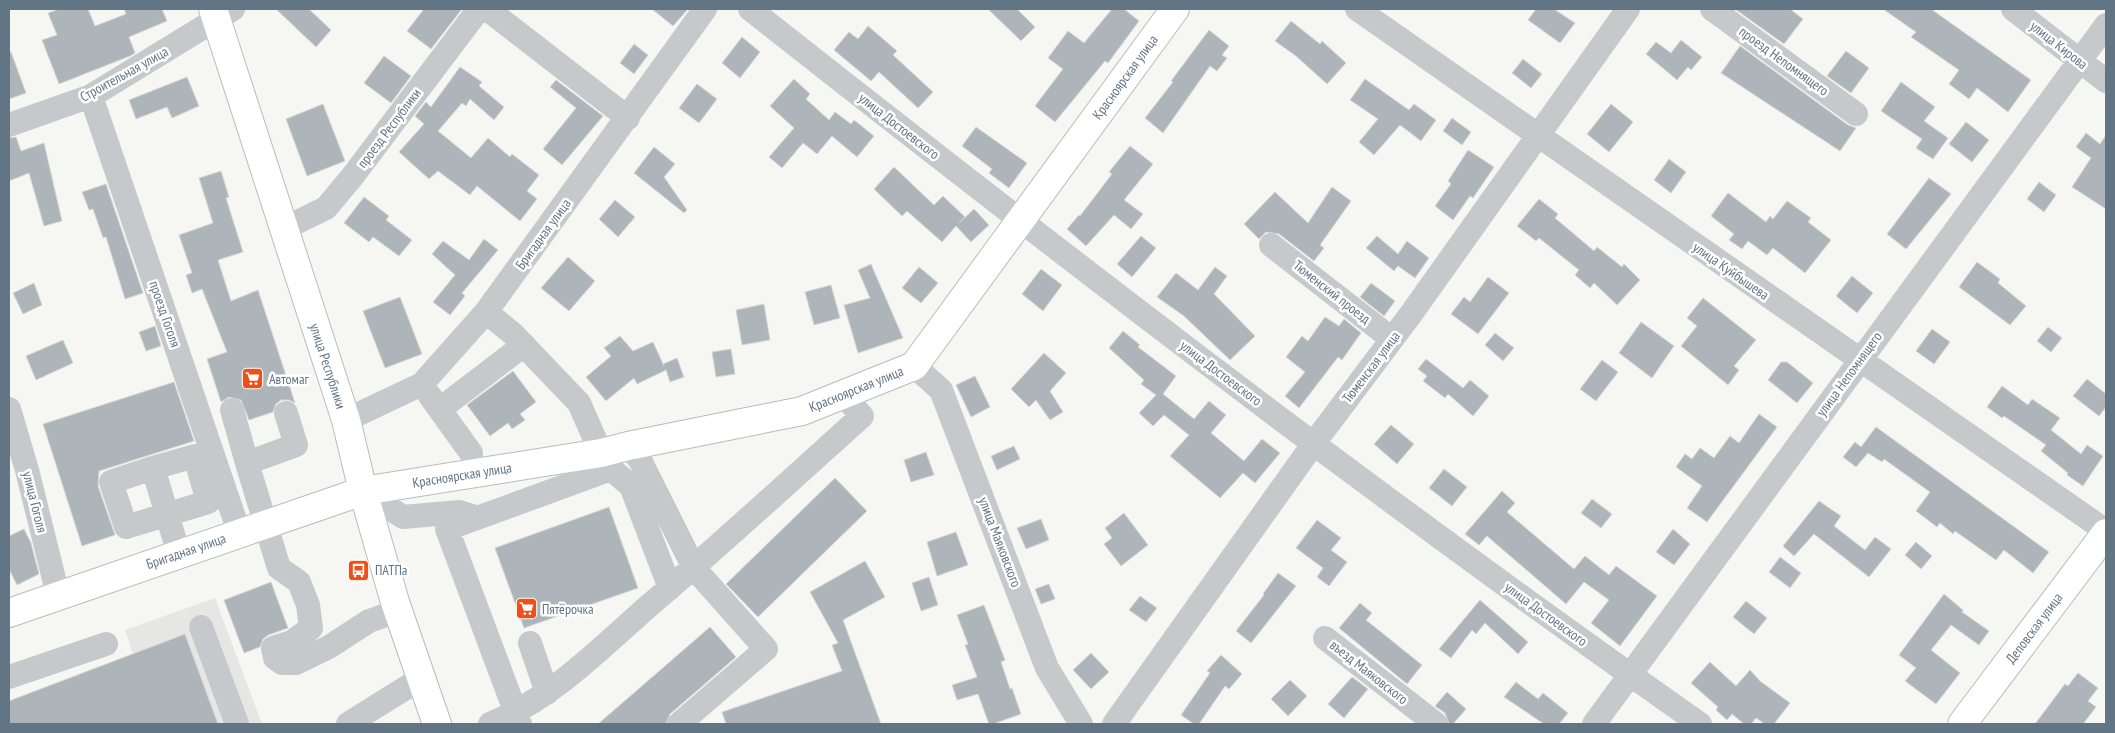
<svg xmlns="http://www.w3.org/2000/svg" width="2115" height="733" viewBox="0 0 2115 733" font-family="'PT Sans Narrow',sans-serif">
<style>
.built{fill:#e6e7e5}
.building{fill:#adb5ba;stroke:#d7d7d5}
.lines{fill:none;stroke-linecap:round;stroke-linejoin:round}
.major-casing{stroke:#b8bcc0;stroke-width:30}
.minor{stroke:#c5c9cc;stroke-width:24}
.major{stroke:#fff;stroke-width:28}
.labels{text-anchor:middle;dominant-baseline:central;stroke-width:5;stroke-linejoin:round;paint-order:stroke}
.street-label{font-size:14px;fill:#627585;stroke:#fff}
.poi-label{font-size:14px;fill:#627585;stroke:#fff;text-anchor:start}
</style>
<rect width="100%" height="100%" fill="#f6f6f2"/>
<path class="built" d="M215 598 262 724H9V701L133 654 125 630Z"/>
<path class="building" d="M59 9H88L95 26 126 14 124 9H162L167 21 129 37 135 53 130 56 59 84 42 40 57 35 48 13Z
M276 9H309L331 30 316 47Z
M424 9H462L431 49 407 31Z
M652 9H688L673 26Z
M988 9H1017L1035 27 1021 41Z
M1112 9H1124L1139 21 1108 63 1105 61 1055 122 1035 106 1063 69 1048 58 1068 31 1084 43Z
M1536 9H1554L1575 23 1560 43 1528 20Z
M1735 9H1790L1803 19 1784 44Z
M1883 9H1931L2031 80 2008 112 1977 88 1969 99 1949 84 1959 70 1911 37 1916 32Z
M1291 21 1320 44 1322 41 1346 63 1327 84 1296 56 1275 41Z
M868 26 897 51 893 55 933 92 918 108 879 72 871 81 834 50 849 32 858 39Z
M1209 30 1229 46 1222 55 1227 58 1217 71 1210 66 1163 133 1145 118 1173 82 1171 81Z
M742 37 760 52 740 78 722 63Z
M1681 40 1702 57 1691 70 1688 67 1677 80 1646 54 1656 42 1671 53Z
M634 44 648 55 634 74 620 63Z
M1740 46 1848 125 1856 128 1840 151 1721 73Z
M1846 51 1869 68 1851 93 1827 76Z
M9 52H11L26 93 9 99Z
M384 56 411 76 391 103 364 83Z
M1523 59 1542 74 1531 88 1512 73Z
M460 67 482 82 479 86 504 107 494 120 470 99 466 106 462 103 438 131 471 158 488 138 510 157 512 154 539 175 527 191 537 199 520 221 477 186 470 195 438 171 429 179 399 152 424 124 415 116 426 102 431 107Z
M187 77 199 106 172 118 167 107 136 119 129 100Z
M794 79 810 94 806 99 829 120 835 112 851 124 854 120 874 136 857 157 832 136 817 154 803 143 782 168 769 157 794 128 770 106Z
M1365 79 1409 110 1414 104 1436 120 1421 141 1400 125 1374 155 1359 142 1378 119 1350 100Z
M556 80 603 116 562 165 543 149 576 108 550 87Z
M1901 82 1935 107 1924 121 1948 138 1933 159 1916 148 1922 139 1881 111Z
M697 84 717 99 699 123 679 108Z
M323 104 345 161 307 176 286 119Z
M1611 104 1633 122 1609 152 1587 134Z
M1452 118 1471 132 1462 145 1443 131Z
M1966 122 1989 140 1972 162 1949 144Z
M976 127 1027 163 1009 188 989 173 992 169 962 146Z
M2086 133 2100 144 2106 135V209L2072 187 2091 158 2076 147Z
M16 137 21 151 44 143 62 221 44 226 29 173 9 181V138Z
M1130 146 1153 164 1124 200 1143 214 1131 229 1114 215 1086 246 1067 229 1079 215 1080 216 1112 174 1109 172Z
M654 147 675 164 664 177 687 210 684 213 634 173Z
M1468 150 1494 167 1473 198 1470 196 1453 220 1435 206 1451 184 1448 181Z
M1669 159 1686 172 1671 193 1654 180Z
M894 167 934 205 943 196 965 217 959 223 974 209 989 225 971 242 956 226 942 242 907 211 902 216 874 189Z
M221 171 229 197 226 198 243 252 218 260 231 301 258 290 295 403 289 400H281L276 404 273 412 249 420 241 400 229 397 221 402 207 359 227 352 202 289 192 293 186 275 192 273 179 235 213 223 199 178Z
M1929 178 1951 194 1906 249 1887 234Z
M2039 182 2056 195 2044 212 2027 199Z
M106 184 143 293 125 299 106 237 103 238 93 209 89 210 82 192Z
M1332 187 1351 201 1320 245 1324 248 1314 261 1279 234 1266 232 1259 239 1244 224 1275 192 1308 223Z
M1728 193 1766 222 1770 216 1773 219 1787 201 1811 218 1808 222 1831 240 1805 273 1773 248 1767 255 1748 241 1742 249 1729 240 1734 234 1711 216Z
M364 197 389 216 386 220 412 240 399 256 373 237 369 242 344 223Z
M1539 199 1558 214 1555 218 1594 251 1597 247 1622 267 1624 264 1640 280 1617 305 1594 283 1590 288 1575 275 1579 270 1539 238 1536 241 1517 226Z
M615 200 635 217 618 237 599 219Z
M1141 236 1156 248 1132 277 1117 264Z
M1377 236 1398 254 1407 241 1429 258 1415 278 1398 266 1394 271 1366 248Z
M484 239 498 250 462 293 465 296 450 315 433 302 455 275 432 254 443 241 469 260Z
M568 257 595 281 569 311 541 288Z
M1977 262 2000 279 1998 283 2026 306 2010 325 1959 287Z
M871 264 903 338 858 353 844 305 870 298 858 270Z
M919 267 938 283 921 303 902 288Z
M1215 267 1227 276 1214 294 1255 336 1230 360 1184 316 1157 297 1176 273 1198 290Z
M1041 269 1062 285 1043 311 1022 294Z
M1852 276 1873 293 1857 313 1836 296Z
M1488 277 1509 293 1478 334 1451 314 1464 297 1470 302Z
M34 283 42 305 23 314 13 293Z
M1371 283 1395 301 1384 316 1360 297Z
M831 285 840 318 814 325 805 292Z
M400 297 422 354 385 368 363 311Z
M1703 298 1756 340 1734 366 1739 370 1728 385 1681 346 1697 326 1687 318Z
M764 304 770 340 742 345 736 310Z
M1325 317 1339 326 1344 319 1361 333 1342 360 1338 357 1299 408 1285 396 1305 372 1286 357 1302 336 1308 341Z
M1641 322 1674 346 1652 378 1619 353Z
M155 326 161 346 146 351 139 332Z
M2048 327 2062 338 2051 352 2037 341Z
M1932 329 1950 342 1934 364 1916 351Z
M1123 331 1140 345 1138 347 1176 376 1163 394 1194 419 1209 401 1226 415 1211 433 1244 461 1262 439 1280 453 1255 483 1243 473 1220 498 1170 456 1189 435 1164 415 1153 426 1139 413 1156 395 1141 384 1144 380 1109 348Z
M1495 333 1514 348 1503 361 1485 345Z
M620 336 633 351 653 342 664 366 663 364 677 358 684 377 670 382 666 370 637 384 634 378 606 401 586 377 611 356 604 348Z
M63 340 73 363 36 380 26 356Z
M731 349 735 374 716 377 712 352Z
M1044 353 1066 373 1050 391 1063 412 1050 420 1036 400 1029 407 1011 389Z
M1426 359 1463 388 1470 380 1489 396 1473 416 1448 394 1445 398 1423 381 1427 376 1418 369Z
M1602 360 1618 372 1596 401 1580 389Z
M1781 362H1787L1813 383 1797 403 1768 380Z
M513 371 536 402 520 414 525 420 512 429 508 423 490 436 467 405Z
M975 376 990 407 971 417 956 385Z
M2087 379 2106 394V407L2099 416 2073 396Z
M174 382 194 441 99 471 98 486 115 535 82 546 43 424Z
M2002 386 2028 405 2032 399 2060 418 2051 430 2081 454 2087 445 2103 456 2083 486 2067 475 2068 473 2041 451 2046 445 2004 416 2002 418 1987 407Z
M1759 414 1777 427 1707 522 1687 508 1702 486 1676 467 1685 454 1692 459 1700 448 1714 458 1730 436 1739 443Z
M1391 425 1414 444 1397 464 1374 444Z
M1876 427 2049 552 2033 573 2004 550 1996 560 1955 531 1953 534 1940 523 1937 527 1916 511 1930 492 1884 459 1882 462 1868 453 1856 467 1843 457 1855 442 1861 447Z
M1014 446 1020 459 997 470 991 456Z
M926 452 934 475 911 482 904 460Z
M1444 469 1467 487 1452 506 1429 488Z
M835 478 867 511 758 617 726 584Z
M1502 491 1515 503 1507 512 1574 569 1585 556 1609 575 1616 566 1657 596 1620 646 1591 623 1609 600 1584 582 1566 604 1487 536 1479 545 1465 534Z
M1592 499 1612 514 1601 528 1581 513Z
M1819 501 1841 516 1834 526 1865 550 1875 537 1891 549 1869 577 1814 534 1794 556 1783 546Z
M609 507 638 588 524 628 495 548Z
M1124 513 1148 545 1121 566 1104 544 1112 538 1105 528Z
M1041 519 1049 540 1026 549 1017 528Z
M1317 520 1341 538 1331 550 1347 562 1329 586 1317 577 1323 568 1296 548Z
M24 529 31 543 39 574 17 585 9 569V536Z
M1673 529 1690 544 1674 565 1656 552Z
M956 532 968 565 937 576 927 542Z
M1916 542 1932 556 1921 569 1905 555Z
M1780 557 1801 573 1790 588 1769 572Z
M865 561 885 597 843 620 881 724H726L722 712 842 671 832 645 838 643 810 592Z
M1278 573 1296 586 1251 643 1236 631 1264 595 1263 594Z
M929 577 938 605 921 611 912 583Z
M271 582 288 628 268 635 263 639 260 647 244 653 224 600Z
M1049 584 1055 599 1041 604 1035 589Z
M1944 594 1963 610 1962 612 1989 631 1979 645 1951 625 1931 650 1960 673 1936 704 1905 681 1916 668 1899 655Z
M1140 596 1157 608 1146 622 1129 610Z
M1480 600 1528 642 1518 654 1485 623 1476 634 1472 630 1451 658 1439 649Z
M1746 601 1767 618 1754 634 1733 617Z
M1360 603 1372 613 1366 620 1422 665 1407 684 1339 628Z
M984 605 1005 660 1001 662 1010 689 1012 688 1021 714 993 724H989L978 694 957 700 952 685 977 677 965 645 968 644 957 615Z
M710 627 736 657 670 714 666 724H598Z
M185 634 218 724H9V701Z
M1091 653 1109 672 1091 689 1073 670Z
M1221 655 1242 674 1229 689 1225 686 1199 724H1194L1181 715 1210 673 1207 671Z
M1710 662 1736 686 1750 670 1760 681 1790 703 1774 724H1765L1756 718 1751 724H1744L1732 714 1727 720 1716 710 1718 707 1691 683Z
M2078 673 2098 688 2088 701 2096 707 2083 724H2035L2065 684 2068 686Z
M1352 677 1368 689 1344 718 1328 704Z
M1290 680 1307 696 1288 716 1271 699Z
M1516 682 1538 699 1543 693 1568 713 1559 724H1544L1504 697Z
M1447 692 1466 709 1453 724H1449L1445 713 1435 706Z"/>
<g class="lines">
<defs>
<path id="major" d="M213 9 346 420 363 491 395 602 437 724
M9 613 363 491 601 453 628 446 802 411 914 366 1175 9
M1962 724 2106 533"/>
</defs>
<use href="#major" class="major-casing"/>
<path class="minor" d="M487 9 628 118
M750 9C1061 254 1376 497 1700 724
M1357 9 2106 531
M1712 9 1856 114
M2013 9 2106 81
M91 96 239 532
M9 125 91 96 233 9
M283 229 326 208 352 177 479 9
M1271 245 1392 339
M486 312 513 334 579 403 601 453
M914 366 941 390 1047 668 1081 724
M430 396 471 453
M9 409 27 470 58 595
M440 409 524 345
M232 410 247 463
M286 413 296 445 247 463 279 568 299 582 308 605 311 628 292 642 273 648 275 658 282 663H296L329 647 369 621 398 611
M346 420 422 384 486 312 705 9
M628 446 640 460 694 568 766 649 679 724
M153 468 195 456 208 502 126 527 111 482 153 468 179 554
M363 491 403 517 459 512 472 516
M201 627 237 724
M1325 638 1436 724
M530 643 547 693
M9 677 106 644
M348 724 420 679
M490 724C550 699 596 653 644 610 718 547 790 481 862 416L843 395
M520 724 447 529 611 469 631 486 670 588
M1114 724 1314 443 1411 314 1628 9
M1594 724 2106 25"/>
<use href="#major" class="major"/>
</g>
<defs>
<symbol id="supermarket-square" viewBox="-11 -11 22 22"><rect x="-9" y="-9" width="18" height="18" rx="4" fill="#f14f17" stroke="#fff"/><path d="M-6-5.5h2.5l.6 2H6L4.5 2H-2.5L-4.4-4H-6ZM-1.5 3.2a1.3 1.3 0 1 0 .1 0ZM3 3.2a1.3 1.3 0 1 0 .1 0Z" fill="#fff"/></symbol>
<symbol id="bus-square" viewBox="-11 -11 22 22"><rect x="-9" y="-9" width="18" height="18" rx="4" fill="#f14f17" stroke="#fff"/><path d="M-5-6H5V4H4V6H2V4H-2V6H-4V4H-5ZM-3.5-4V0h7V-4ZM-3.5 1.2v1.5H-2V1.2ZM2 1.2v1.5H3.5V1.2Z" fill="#fff"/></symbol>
</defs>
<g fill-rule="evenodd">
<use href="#supermarket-square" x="240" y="366" width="25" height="25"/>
<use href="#bus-square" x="346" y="558" width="25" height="25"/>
<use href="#supermarket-square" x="514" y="596" width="25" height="25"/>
</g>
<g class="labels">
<g class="street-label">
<text transform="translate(2059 45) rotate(38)">улица Кирова</text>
<text transform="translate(1784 61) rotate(36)">проезд Непомнящего</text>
<text transform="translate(124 74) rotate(-29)">Строительная улица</text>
<text transform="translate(1125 77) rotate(-54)">Красноярская улица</text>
<text transform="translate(899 126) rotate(38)">улица Достоевского</text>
<text transform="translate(389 128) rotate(-53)">проезд Республики</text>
<text transform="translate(543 234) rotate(-54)">Бригадная улица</text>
<text transform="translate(1731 271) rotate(35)">улица Куйбышева</text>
<text transform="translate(1332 292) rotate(38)">Тюменский проезд</text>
<text transform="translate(165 314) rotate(71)">проезд Гоголя</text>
<text transform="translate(328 366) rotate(72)">улица Республики</text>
<text transform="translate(1371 367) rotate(-53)">Тюменская улица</text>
<text transform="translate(1221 373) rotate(37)">улица Достоевского</text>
<text transform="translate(1849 374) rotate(-54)">улица Непомнящего</text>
<text transform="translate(856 389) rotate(-22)">Красноярская улица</text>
<text transform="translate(462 475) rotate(-9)">Красноярская улица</text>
<text transform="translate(35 502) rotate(76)">улица Гоголя</text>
<text transform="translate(1000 542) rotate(69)">улица Маяковского</text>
<text transform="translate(186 551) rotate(-19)">Бригадная улица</text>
<text transform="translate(1546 614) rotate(36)">улица Достоевского</text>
<text transform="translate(2034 628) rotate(-53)">Деповская улица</text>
<text transform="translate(1369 672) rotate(38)">въезд Маяковского</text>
</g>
<g class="poi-label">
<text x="269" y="379">Автомаг</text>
<text x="375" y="570">ПАТПа</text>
<text x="542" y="609">Пятёрочка</text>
</g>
</g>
<rect width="2115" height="733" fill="none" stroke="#627585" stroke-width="20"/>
</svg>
